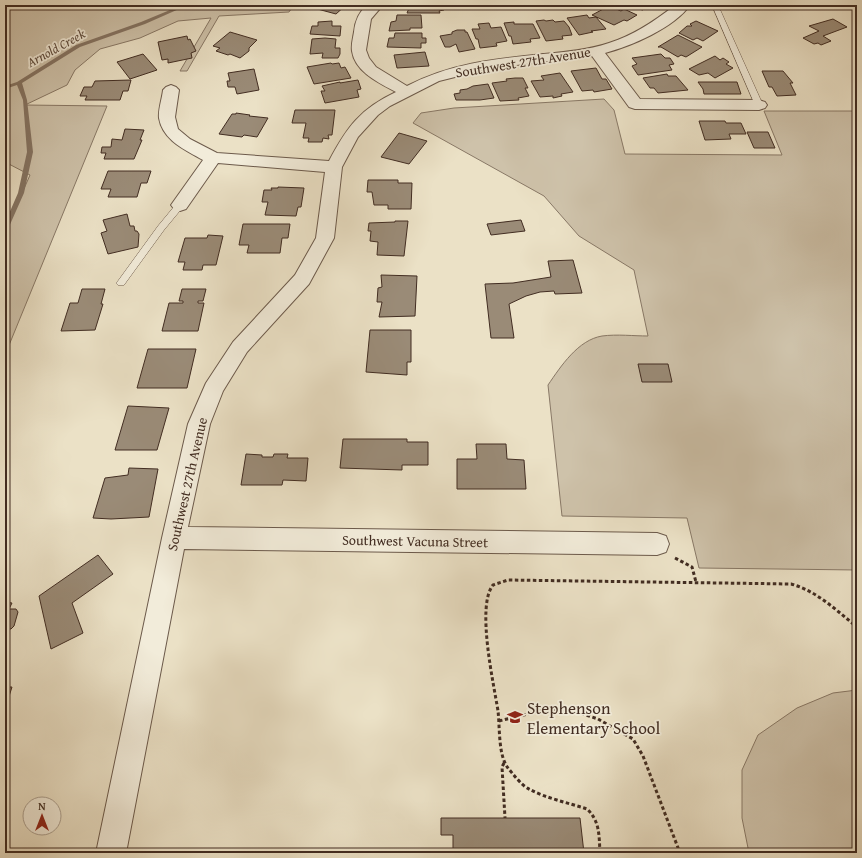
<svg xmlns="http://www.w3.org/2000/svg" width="862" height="858" viewBox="0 0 862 858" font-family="'Gentium Book Plus',serif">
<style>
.green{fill:#cec2aa;stroke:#887866}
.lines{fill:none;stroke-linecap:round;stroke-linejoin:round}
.stream{fill:#857463;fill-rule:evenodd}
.building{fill:#9a8b77;stroke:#422d22}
.service-casing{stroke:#6c5a4b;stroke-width:1}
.minor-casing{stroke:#6c5a4b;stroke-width:2}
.path{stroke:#422d22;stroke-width:3;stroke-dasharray:3.5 2.5;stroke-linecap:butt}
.service{fill:#f2ecda;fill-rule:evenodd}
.minor{fill:#f2ecda;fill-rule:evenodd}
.labels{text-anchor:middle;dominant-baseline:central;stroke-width:3.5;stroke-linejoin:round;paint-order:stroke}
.far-water-label{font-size:13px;font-style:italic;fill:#5e4b3d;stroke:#f2ecda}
.street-label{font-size:14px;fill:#422d22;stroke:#f2ecda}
.near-poi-label{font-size:17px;fill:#422d22;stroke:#f2ecda;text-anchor:start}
</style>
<rect width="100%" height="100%" fill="#ebe1c6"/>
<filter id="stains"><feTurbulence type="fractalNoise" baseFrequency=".005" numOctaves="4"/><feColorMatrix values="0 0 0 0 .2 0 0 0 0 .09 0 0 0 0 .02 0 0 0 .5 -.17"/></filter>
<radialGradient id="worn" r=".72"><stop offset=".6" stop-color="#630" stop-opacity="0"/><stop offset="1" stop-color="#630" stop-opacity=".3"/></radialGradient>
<path class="green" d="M5 5H294L289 12 219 16 187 71H180L211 18 178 21 140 38 100 49 75 70 67 85 25 105 107 106 5 355V232L30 175 5 162Z
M604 99 614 110 625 154 782 155 764 111H857V570L699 568 687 518 562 516 548 385C561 366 578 340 602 336 617 334 634 336 648 336L634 270 579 236 544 196 413 123 421 113 454 108Z
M857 690V853H749L742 818V770L758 735 797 708 833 693Z"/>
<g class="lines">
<path class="stream" d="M182 5H188L145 24 80 47 22 83 27 100 33 152 24 193 8 229 5 231V223L18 193 27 152 23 100 17 85 5 89V86L17 82 76 45 141 22Z"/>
</g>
<path class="building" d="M312 5H346L336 14 310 7Z
M417 5H441L444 6V10L439 11 440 13H407L410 6Z
M490 5H525L524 8 508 9H491Z
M619 5H647L643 10Z
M609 6 621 11 624 9 637 15 627 21 624 20 614 25 592 15Z
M397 15H421L422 28H410V30L389 31 391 22 396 21Z
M587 15 589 18 596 17 606 29 591 31 593 32 579 35 567 18Z
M833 19 847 27 823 36 831 41 821 45 818 43 814 44 803 38 819 31 809 26Z
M544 20 546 21 553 20 555 22 564 21 569 27 572 35 562 36 563 39 546 41 536 21Z
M332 21V26H341L340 36 310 34 312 26H318V22Z
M696 21 718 31 703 41 697 38 693 40 679 33 687 26H692L690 24Z
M514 22V24H533L540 38 530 39 531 42 513 44 511 36H509L504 23Z
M489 23 491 28 501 27 507 41 496 43 497 46 480 48 478 39H476L472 29H480L478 24Z
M457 30H465V32H467L475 49 459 52 456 44 450 47H445L440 36 452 34V32Z
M230 32 257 40 249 48V51L240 58 230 54 228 55 216 51 220 48 213 46Z
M395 33H422V38H426V43H421V48L387 47 389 38H394Z
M678 35 702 47 686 57 681 55 678 57 661 47H658Z
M187 36 188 40 190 39 196 51 191 53 192 58 168 63V59L162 60 158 42Z
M325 38 336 39 335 48H340V54L338 58H322L323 53 310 54 312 39Z
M425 52 429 66 397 68 394 55Z
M143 54 157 70 130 79 117 62Z
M661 54 665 58H670L674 64 669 65 672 70 638 75 632 66 637 64 632 58Z
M715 56 720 60 723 58 729 62 726 64 733 68 715 78 708 73 699 75 689 69Z
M331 63 332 64 339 63 341 68 345 67 351 78 314 84 307 67Z
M596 68 602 79H606L612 89 594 92 593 90 582 91 571 71Z
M254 69 259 90 237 94 235 87H228L227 81H230L228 73Z
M762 71H783L793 83H790L796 95 777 96 772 87H769Z
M560 73 573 92 561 94 562 96 553 98V96L540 97 531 81 544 80 541 76Z
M667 74 668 76H676L688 90 658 93 654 88H650L643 78Z
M515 78H523L528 88H525L529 96 518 98 519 100 500 101 492 83 507 81 506 79Z
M131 80 128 91H123L120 100H85L87 96H80L84 87H92L95 81Z
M358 80 361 89 357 90 359 97 325 103 321 91H325L322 86 340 82V83Z
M698 82H737L741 94H704L703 89Z
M488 84 494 98 480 100H456L454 94 460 93V90L467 89 473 86Z
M295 110H335L332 135H328L329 139 323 138 322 142H308L309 138H303L306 123H292Z
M236 113 250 115 249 116 268 118 257 137 244 135 242 137 219 134 232 114H236Z
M699 121H725L726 123H741L746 134H729L731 139 705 140Z
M125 129 144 130 140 140H142L134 159H104L106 153H101L102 147H111L112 139 122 140Z
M747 132H768L775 148H754Z
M399 133 427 141 409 164 381 157Z
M108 171H151L147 183H141L137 197H108L111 189H101Z
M368 180H398V183H412L411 209H388V205H374L372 192H367Z
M278 187 304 188 301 207H298L296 216 265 215 268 202H262L264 190H272L271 188H278Z
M127 214 130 226H134L135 231H137L139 234 138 247 108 254 101 233 107 231 103 220Z
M521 220 525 231 491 235 487 224Z
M395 221H408L404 256 377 255 378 242 370 241 371 231H368L369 223 395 222Z
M243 224H290L288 238H282L280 253H247L249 245H239Z
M208 235 223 236 216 265H203L202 270H183L185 262H178L185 238H207Z
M573 260 582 293 555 294 554 291 540 292 526 296 509 304 514 338H491L485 284 513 283 551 277 548 261Z
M381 275 417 276 415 316 379 317 382 302H377L378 288 382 287Z
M82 289H105L101 304H103L95 330 61 331 70 303H78Z
M182 289H206L203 301H198V303H204L198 331H162L169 303H183V301H179Z
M370 330H411V362H407V375L366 372Z
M148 349H196L187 388H137Z
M638 364H668L672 382H642Z
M128 406 169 408 157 450H115Z
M343 439H407V442H428V465H402V470L340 468Z
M476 444H506L507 459 524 460 526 489H457V459H477Z
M246 454 262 455V457H273L274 454H288L287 458H308L306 481 283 480 282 485H241Z
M129 468 158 469 149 517 111 519 93 518 105 478 128 475Z
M98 555 113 574 72 603 83 633 51 649 39 596Z
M5 602 12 603 9 609H16L18 612 14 626 11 629H5Z
M5 687H12L5 709Z
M441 818H580L584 853H453V835H441Z"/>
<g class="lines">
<defs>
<path id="service" d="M712 5H718L763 105 762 107H759L755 105Z
M180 202 183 203 184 205 183 207 164 230 124 285H118L116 283 118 281 158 226 177 203Z"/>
<path id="minor" d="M367 5H383L371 19 366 50 369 58 376 67 407 86C451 63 495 59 543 54 565 52 588 50 609 43 634 35 655 21 675 5H690C674 28 631 46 605 53L640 99 759 100 765 102 767 105 765 108 759 110 635 109 629 107 592 56 491 68 439 81 390 106 378 115 358 137 342 167 334 238 309 284 247 352 223 391 210 424 188 527 657 533 666 536 669 544 666 552 657 555 184 549 126 853H96L162 538 188 424 206 383 233 342 295 275 316 238 325 172 218 163 186 209 180 211 174 209 171 205 203 160C186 150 163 141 159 118 158 110 162 99 163 90L166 87 171 85 176 87 179 90 175 117 178 129 190 139 217 153 329 161C347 127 360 109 396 92 379 83 355 72 352 51 351 45 353 38 354 32 355 21 359 12 367 5Z"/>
</defs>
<use href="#service" class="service-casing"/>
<use href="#minor" class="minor-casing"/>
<path class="path" d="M675 558 692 567 696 582
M499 721 548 709 571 710 598 719 633 739 643 756 680 853
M504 763 502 767 505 818
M600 853C599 836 600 821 587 809 569 803 545 798 529 789 522 786 513 774 508 768 498 755 500 728 498 711 494 685 476 606 493 585L508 580 791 584C817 591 837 611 857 627"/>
<use href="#service" class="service"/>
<use href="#minor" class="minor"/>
</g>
<defs>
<symbol id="school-bare" viewBox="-9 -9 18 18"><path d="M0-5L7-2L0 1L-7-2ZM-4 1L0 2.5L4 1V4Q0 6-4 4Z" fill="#8f2418" stroke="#f2ecda" stroke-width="2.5" paint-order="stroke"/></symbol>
</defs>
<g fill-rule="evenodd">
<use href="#school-bare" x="504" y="706" width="22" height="22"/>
</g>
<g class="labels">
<g class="far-water-label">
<text transform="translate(56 48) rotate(-29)">Arnold Creek</text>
</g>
<g class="street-label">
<text transform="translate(523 62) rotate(-9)">Southwest 27th Avenue</text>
<text transform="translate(187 484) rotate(-77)">Southwest 27th Avenue</text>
<text transform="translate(415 541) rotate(1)">Southwest Vacuna Street</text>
</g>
<g class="near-poi-label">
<text x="527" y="707">Stephenson<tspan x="527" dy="20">Elementary School</tspan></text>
</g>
</g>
<rect width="862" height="858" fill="none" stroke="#ebe1c6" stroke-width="20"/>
<rect x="6" y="6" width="850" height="846" fill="none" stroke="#422d22" stroke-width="2"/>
<rect x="10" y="10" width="842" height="838" fill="none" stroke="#422d22"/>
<g transform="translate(42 816)"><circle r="19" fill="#f2ecda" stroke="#aca090"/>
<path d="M0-3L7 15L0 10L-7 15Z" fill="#8f2418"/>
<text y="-6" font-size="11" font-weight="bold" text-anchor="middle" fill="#422d22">N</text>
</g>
<rect width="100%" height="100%" filter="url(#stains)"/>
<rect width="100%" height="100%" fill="url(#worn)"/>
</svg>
